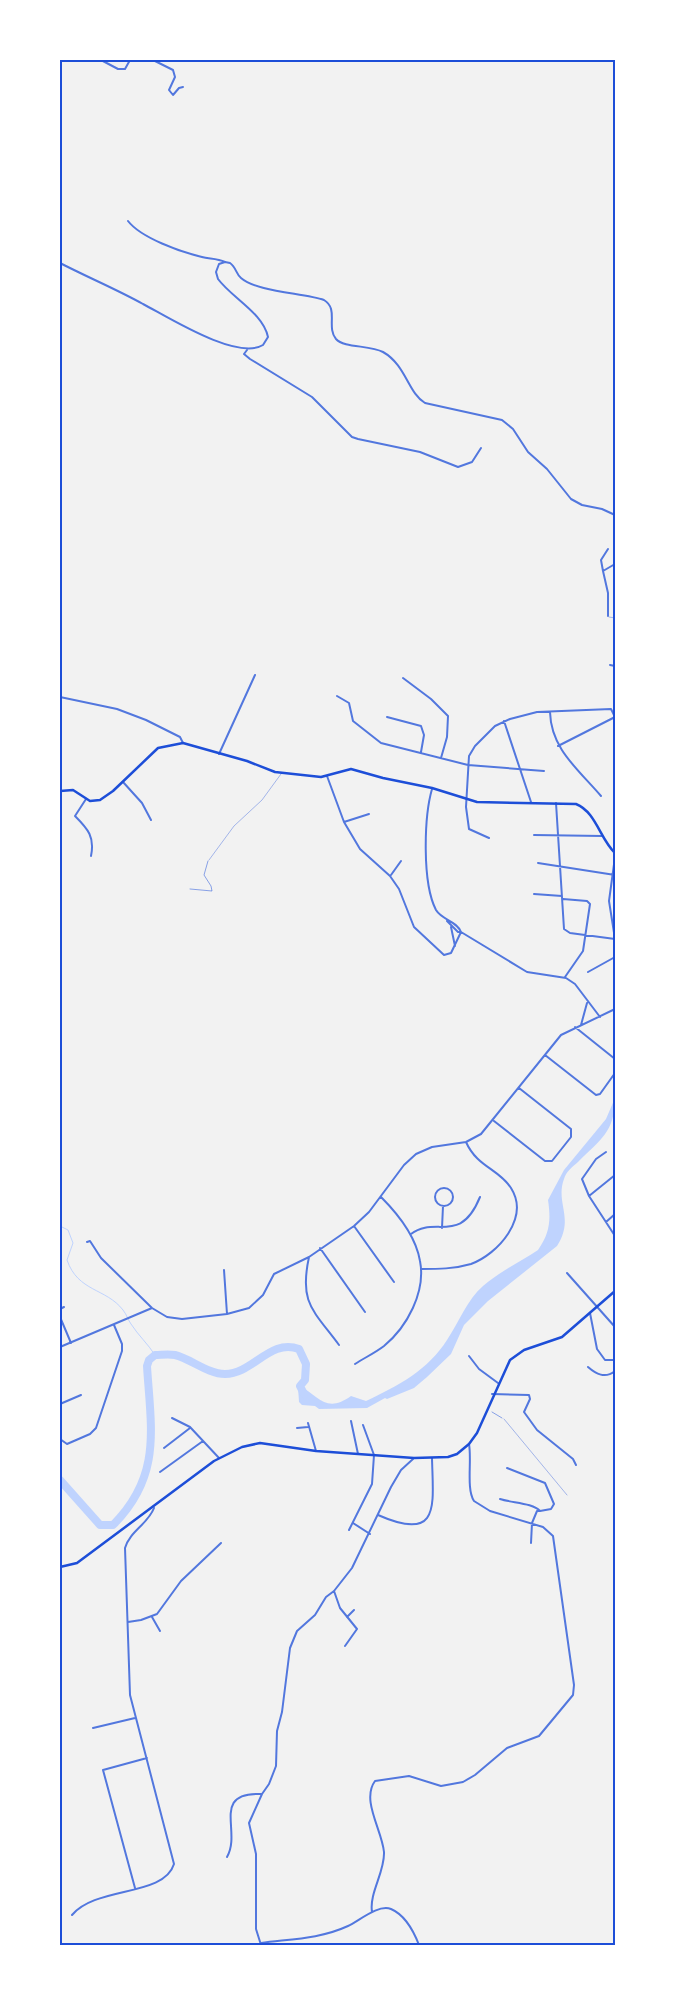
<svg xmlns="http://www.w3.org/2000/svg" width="675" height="2005" viewBox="0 0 675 2005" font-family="Mulish,sans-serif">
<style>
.water{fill:#bfd3fe}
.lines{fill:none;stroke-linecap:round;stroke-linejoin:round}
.stream{stroke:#bfd3fe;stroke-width:1}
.river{stroke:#bfd3fe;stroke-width:8}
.path{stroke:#1d4ed8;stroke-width:0.5}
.service{stroke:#5277de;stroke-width:0.5}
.minor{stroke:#5277de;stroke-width:2}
.tertiary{stroke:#5277de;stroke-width:2}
.primary{stroke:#1d4ed8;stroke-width:2.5}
.neatline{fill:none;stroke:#1d4ed8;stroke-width:2}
</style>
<rect width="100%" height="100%" fill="#f2f2f2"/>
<path class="water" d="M615 1098C615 1132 600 1140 578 1162 572 1167 566 1172 564 1179 555 1203 575 1218 557 1246L488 1301 464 1325 451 1354 427 1377 414 1388 387 1399 385 1398 367 1408 319 1409 315 1406 302 1405 299 1402 298 1387 300 1386C319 1396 326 1414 351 1396L366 1401C398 1386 428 1370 447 1340 459 1322 467 1300 483 1286 499 1272 520 1262 538 1250 550 1233 551 1220 548 1200L564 1170 606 1119Z"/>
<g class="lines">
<path class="stream" d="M60 1226 68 1230 73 1243 67 1260C78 1292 106 1288 123 1310 127 1315 128 1320 131 1324 138 1335 148 1344 155 1355"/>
<path class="river" d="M60 1480 100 1525H113C162 1476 151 1429 147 1366L149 1360 155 1355C161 1355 168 1354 175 1355 191 1359 208 1374 225 1374 253 1374 270 1338 299 1349L306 1364 305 1380 300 1386 304 1394"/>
<path class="path" d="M190 889 212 891 211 886 204 875 208 861
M492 1412 502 1418"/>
<path class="service" d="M609 617 615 618
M209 860 234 826 262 800 281 774
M504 1419 567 1495"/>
<path class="minor" d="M101 60 118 69H125L130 60
M153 60 173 70 175 77 169 90 173 95 179 88 183 87
M128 221C141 238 181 252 202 257 209 259 217 258 225 262
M247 350 244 354 250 359 312 397 352 437 358 439 420 452 458 467 472 462 481 448
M603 571 601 560 608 549
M608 616V593L603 571 615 564
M610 665 615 666
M403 678 431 699 448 716 447 737 441 758
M337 696 349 703 353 721 381 743 468 765 544 771
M60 697 117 709 146 720 180 737 183 743
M550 712C551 749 578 769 601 796
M387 717 421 726 424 735 421 752
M504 721 531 802
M558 746 615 717
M219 754 255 675
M327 776 344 822 360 849 390 876 399 889 414 927 444 955 451 953 461 932
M123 782 142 803 151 820
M432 789C424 817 422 883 436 910 442 920 457 921 461 932
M86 799 75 816C88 829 95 837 91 856
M556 803 564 929 570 933 615 939
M344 822 369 814
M534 835 602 836
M489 838 469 829 466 807 469 756 475 746 495 726 510 719 537 712 611 709 615 717
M538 863 615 875
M391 875 401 861
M534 894 562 896
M563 899 587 901 590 904 583 951 565 977
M447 921 458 932H461L527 972 566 978 575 984 600 1017
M451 927 455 946
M615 939 609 901 615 857
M588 972 615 957
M581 1025 587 1003
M575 1027 615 1059
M545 1055 596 1095 600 1094 615 1073
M494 1121 545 1161H552L571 1137V1129L519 1088
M606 1152 596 1159 582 1179 589 1196 615 1236
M435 1197a9 9 0 1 1 18 0a9 9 0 1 1-18 0Z
M589 1196 615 1175
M606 1222 615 1214
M354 1226 394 1282
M442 1228 443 1206
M411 1234C435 1215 460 1246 480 1197
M87 1242 90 1241 101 1258 152 1308 167 1317 182 1319 227 1314 249 1308 263 1295 274 1274 309 1257 354 1226 369 1212 404 1165 416 1154 432 1147 466 1142 481 1134 561 1035 615 1009
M320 1248 365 1312
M309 1257C299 1303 313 1310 339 1345
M421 1269C438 1269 454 1269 471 1264 498 1254 530 1218 511 1188 499 1169 477 1167 466 1142
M224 1270 227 1314
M567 1273 615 1327
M60 1309 64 1307
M590 1313 597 1349 605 1360H615
M60 1317 71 1343
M60 1347 152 1308
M469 1356 479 1369 498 1383
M355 1364C364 1358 375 1353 384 1346 407 1327 426 1292 420 1261 416 1237 398 1214 381 1197
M588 1367C596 1374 605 1379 615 1371
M492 1394 529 1395 530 1399 524 1412 537 1430 573 1459 576 1465
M60 1404 81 1395
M172 1418 190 1427 219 1458
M351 1421 358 1454
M308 1423 316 1451
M297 1428 308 1427
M60 1439 67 1444 90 1434 96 1428 122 1351V1344L114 1325
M164 1448 190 1428
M507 1468 545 1483 554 1504 551 1509 540 1511
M160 1472 203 1441
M500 1499C512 1503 533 1503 540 1511
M378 1515C441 1543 433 1505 432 1458
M353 1523 370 1534
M349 1530 372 1484 374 1455 363 1425
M531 1543 532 1523 537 1511H540
M334 1591 340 1608 357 1629 345 1646
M152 1617 160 1631
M347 1617 354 1610
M128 1622 141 1620 157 1614 181 1581 221 1543
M93 1728 135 1718
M227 1857C242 1831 210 1792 262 1794
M135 1888 103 1770 147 1758
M372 1912C369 1893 385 1872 384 1852 382 1830 361 1800 375 1781L409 1776 441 1786 463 1782 475 1775 507 1748 539 1736 573 1695 574 1685 553 1536 543 1527 490 1511 474 1501C466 1489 472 1460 469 1444
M72 1915C96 1886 164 1897 174 1864L130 1695 125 1548C130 1531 148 1524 154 1508
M261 1943C290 1939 320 1939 348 1926 359 1921 378 1904 391 1909 405 1915 414 1932 419 1945
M261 1945 256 1929V1854L249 1823 262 1794 269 1784 276 1766 277 1731 282 1712 290 1648 297 1631 315 1615 326 1597 334 1591 352 1568 391 1487 401 1470 413 1459"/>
<path class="tertiary" d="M60 263C87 277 116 289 143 304 168 317 237 361 263 345L268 337C263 313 232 298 218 279L216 272 219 264 225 262 230 263C236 267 236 274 241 278 257 292 304 293 324 300 339 309 326 327 336 339 344 348 370 345 383 352 406 365 408 393 425 403L502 420 513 429 528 452 547 469 571 499 582 505 602 509 615 515"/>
<path class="primary" d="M60 791 73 790 90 801 100 800 113 791 158 748 183 743 247 761 275 772 321 777 351 769 383 778 432 788 477 802 576 804C596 812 600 839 615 853
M60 1567 77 1563 214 1461 242 1447 260 1443 316 1451 414 1458 448 1457 457 1454 469 1444 477 1433 510 1360 524 1350 562 1337 615 1291"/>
</g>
<rect width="675" height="2005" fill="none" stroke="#ffffff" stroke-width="122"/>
<rect x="61" y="61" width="553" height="1883" class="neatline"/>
</svg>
